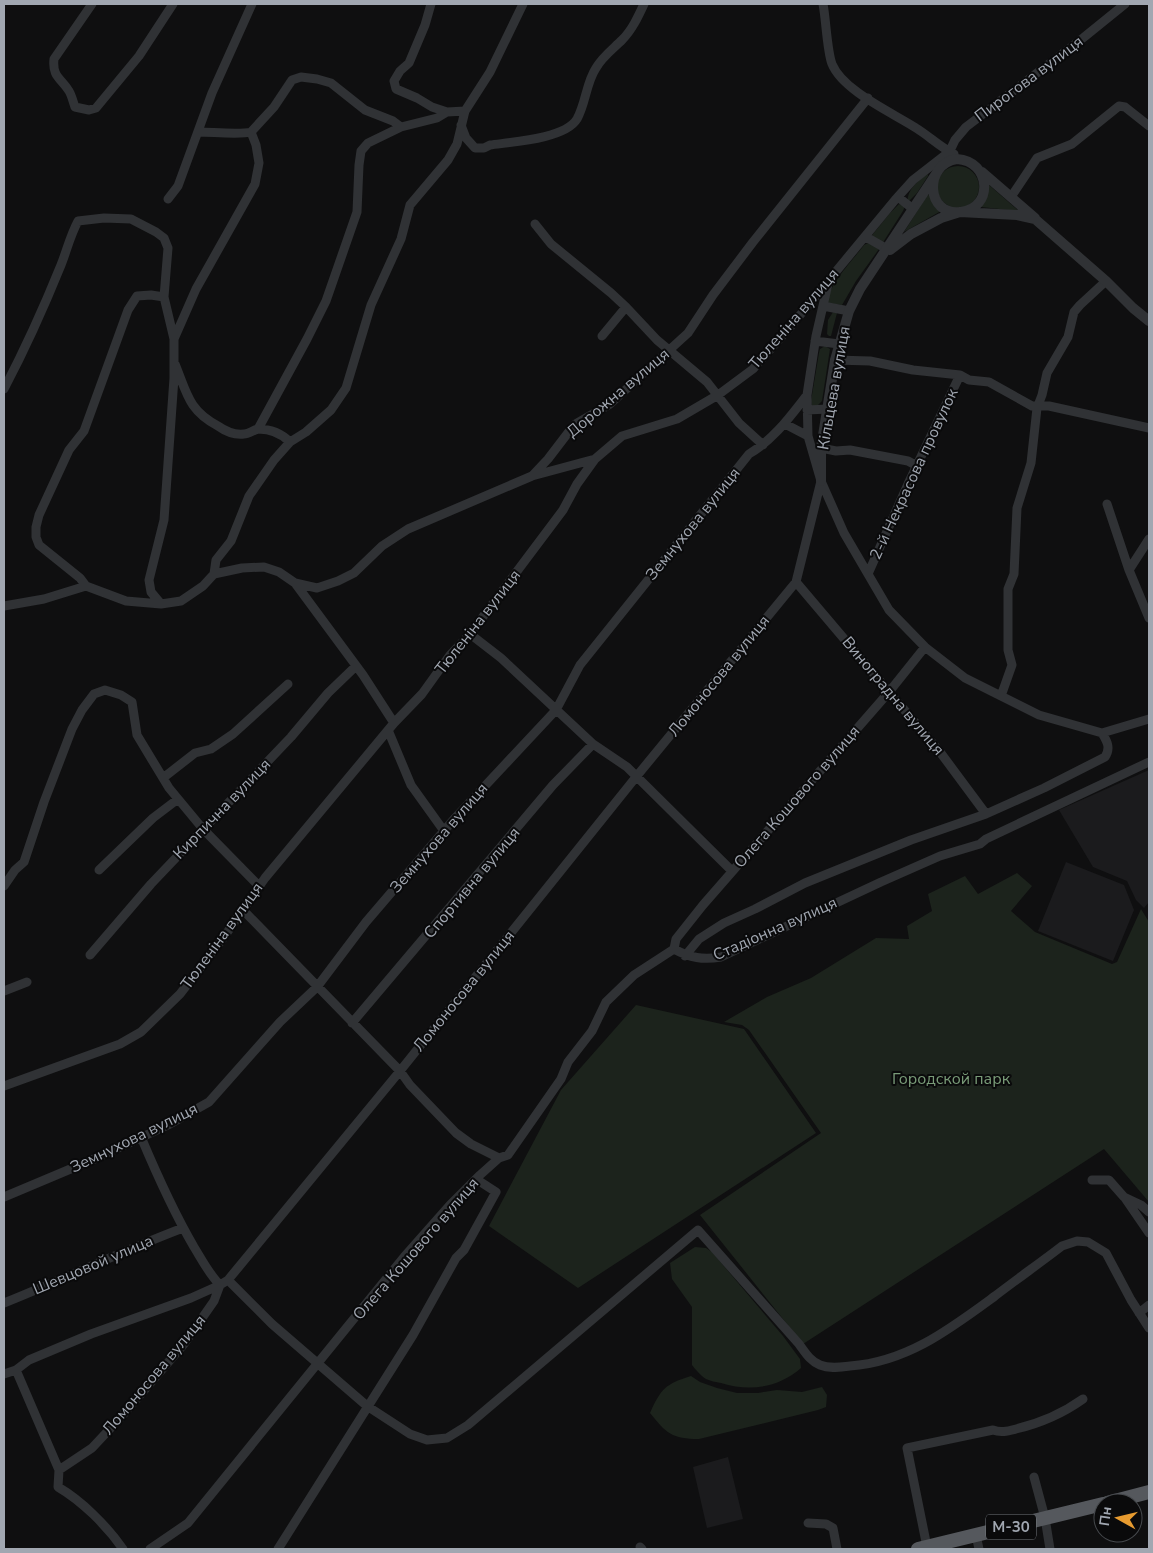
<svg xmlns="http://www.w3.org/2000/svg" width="1153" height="1553" viewBox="0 0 1153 1553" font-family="'Nunito Sans',sans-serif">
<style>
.built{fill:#1b1b1d}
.green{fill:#1c231c}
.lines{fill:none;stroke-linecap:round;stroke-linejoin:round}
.minor{stroke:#303235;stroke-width:9}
.tertiary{stroke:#303235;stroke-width:10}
.trunk{stroke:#55585d;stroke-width:14}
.labels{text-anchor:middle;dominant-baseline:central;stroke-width:4;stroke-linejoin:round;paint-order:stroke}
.shield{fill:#0a0a0b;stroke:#74787f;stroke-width:1}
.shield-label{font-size:15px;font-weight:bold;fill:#a1a7b1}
.street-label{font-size:16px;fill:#a1a7b1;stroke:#0a0a0b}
.park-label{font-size:16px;fill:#799b78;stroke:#0a0a0b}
</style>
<rect width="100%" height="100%" fill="#0f0f10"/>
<path class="built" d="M1149 770V902L1144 908 1136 900 1127 881 1093 867 1059 810Z
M1066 862 1124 885 1134 910 1113 961 1038 931Z
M728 1457 743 1519 707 1528 693 1467Z"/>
<path class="green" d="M937 187a21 21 0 1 1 42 0a21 21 0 1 1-42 0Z
M928 174V176L917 193 908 202C906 191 919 179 928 174Z
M989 185 1019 211 981 207Z
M928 194 941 211 904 232Z
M899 204 905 206 903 211 882 244 872 236 873 234 890 213Z
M868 243 879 249 856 281 842 305 828 303C826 287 854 259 864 245Z
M833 312 837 313 831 336H829L827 334 828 320Z
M825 346 830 349 822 401 817 406H812L811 401 819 353 820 349Z
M1017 873 1032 886 1011 911 1035 932 1112 964 1117 962 1141 909 1149 922V1202L1104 1149 803 1344 700 1215 821 1133 749 1030 742 1025 724 1022 767 997 811 978 876 938 909 939 907 926 932 911 928 894 965 876 978 894Z
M636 1005 744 1029 816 1133 578 1288 489 1226 561 1090Z
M695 1247 706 1248 712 1252 783 1336 800 1359 801 1368C778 1388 750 1392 721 1383 716 1382 710 1381 706 1379 701 1376 696 1370 692 1365V1307L672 1279 670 1263Z
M691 1376 700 1382 717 1388 737 1393H758L777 1390 802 1392 822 1387 827 1395 826 1407 818 1410 699 1439C672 1439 666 1433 650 1413 661 1389 665 1384 691 1376Z"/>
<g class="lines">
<path class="minor" d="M92 4 54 59C52 77 61 78 69 91 72 96 73 102 75 107L89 110 96 108 139 56 173 4
M431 4 425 25 409 63 400 71 394 81 396 89 417 98 432 107 447 112
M823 4C826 19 827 51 832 64 843 91 893 113 916 128 929 136 940 147 954 154
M461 125 466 138 475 148H484L490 145C511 142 565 139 577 119 586 103 586 83 596 68 602 57 613 49 622 40 632 30 638 17 644 4
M199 132C212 132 240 135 251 132L274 107 292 80 301 77 317 79 331 83 365 110 393 121 401 127 437 118 447 112 465 111
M947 157 955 140 966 127 1083 38 1125 4
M898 197 913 209
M1011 197 1037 158 1072 144 1119 106 1125 107 1149 126
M168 199 178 186 212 93 252 4
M535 224 551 244 611 293 626 307 657 340 707 382 739 423 763 445
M866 237 887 249
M828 284 816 336 807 395 808 436 821 481 844 533 889 610 925 647 965 678 1039 715 1102 733 1149 719
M823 306 849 311
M602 336 626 307
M174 339 196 289 255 184 259 163 256 145 251 132
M815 341 839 344
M835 360 870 361 913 370 960 375 969 380 989 382 1032 406H1049L1149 428
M175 364C187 393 188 410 218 426 225 431 235 435 244 434 249 434 253 430 258 429 270 429 282 434 290 442
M4 389C25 349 44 307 61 265 67 250 70 236 78 221L104 218 131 219 156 232 164 238 168 248 164 297 151 295 137 296 128 310 84 431 69 450 39 515 36 527V537L39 545 80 578 86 586
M807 410 828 409
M785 424 808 436
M258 429 307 339 326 301 357 212 359 165 361 151 368 143 401 127
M821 448 836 451 850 450 908 461 917 466
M532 476 595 459
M1107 504 1129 570
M1149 539 1129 570 1149 618
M214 574 216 560 231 541 249 496 274 460 290 442 306 432 331 410 346 388 371 305 401 239 410 205 448 160 457 144 465 111 490 72 523 4
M868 574 908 484 960 375
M796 582 940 752 986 814
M295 583 317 588 338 581 354 573 382 546 408 529 532 476 548 459 574 425 610 404 688 333 713 295 753 242 868 98
M161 604 151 592 149 580 164 520 174 378V339L164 297
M4 606 44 599 86 586 126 601 161 604 181 601 203 586 214 574 242 568 264 567 279 572 295 583 363 675 394 723
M470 634 501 658 593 744 627 767 732 871
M925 647 889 692 703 905 676 939 674 949C690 958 703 960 721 957L881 882 940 856 980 844 986 839 1149 762
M1001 696 1012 665 1008 650V589L1014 574 1017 508 1031 463 1037 408 1042 395 1047 373 1068 337 1074 312 1080 305 1106 281
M388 730 411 785 444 831
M163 778 195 753 211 749 233 734 288 684
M99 870 153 818 178 799
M4 886 15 870 24 862 44 802 72 729 82 710 94 694 105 690 121 695 132 702 137 735 169 788 203 829 259 886
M243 910 400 1071 410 1085 456 1133 471 1144 499 1158
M90 955 151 884 291 737 328 693 356 666
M685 956 699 939 724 923 755 909 805 883 911 840 986 814 1044 788 1105 757C1111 748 1107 741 1102 733
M4 991 27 982
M352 1023 553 785 593 744
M4 1086 120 1044 141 1032 180 994 224 937 265 878 394 723 422 694 450 655 470 634 563 510 577 484 595 459 622 436 677 419 718 395 753 369 791 326 895 200 913 180 949 152
M1092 1180H1109L1124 1197 1141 1205 1149 1212
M4 1197 99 1157 168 1125 209 1102 280 1022 317 987 366 922 455 818 556 710 580 665 749 454C774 439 789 418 807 395
M1125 1198 1149 1233
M228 1280 272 1324 367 1406 410 1434 427 1440 447 1438 468 1425 698 1230 799 1344C805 1352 810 1361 820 1365 830 1369 840 1367 850 1366 907 1362 950 1329 995 1296 1017 1279 1040 1263 1062 1246L1077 1241 1088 1242 1106 1253 1131 1300 1149 1328
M4 1303C64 1279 122 1251 183 1228
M1139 1313 1149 1305
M16 1370 59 1470 58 1487C82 1501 107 1526 123 1549
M4 1374 16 1370 29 1360 91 1334 191 1298 220 1285C209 1274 202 1260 194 1247 173 1211 157 1175 141 1137
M59 1470 92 1448 121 1417 184 1344 214 1301 220 1285 228 1280 400 1071 636 777 796 582 821 481
M1034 1477 1045 1518 1050 1549
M808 1523 826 1524 833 1528 837 1549
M976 1535 979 1549
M640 1547 642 1549
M927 1547 907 1448 993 1430C1001 1433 1008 1431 1016 1429 1041 1423 1062 1414 1083 1399
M150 1549 188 1523 404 1257 450 1205 480 1175 499 1158 508 1155 561 1079 568 1062 592 1031 606 1002 634 975 674 949
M278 1549 413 1335 456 1258 464 1250 496 1192 476 1179"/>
<path class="tertiary" d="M957 159C991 161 994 208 961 212 926 217 923 164 957 159Z
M982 172 1035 218
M890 250 911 234 941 218 960 212 1017 215 1035 219 1106 281 1133 308 1149 321
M821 481V448L835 360 849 311 860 289 936 174"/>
<path class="trunk" d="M1107 1503 1149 1492
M918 1549 1103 1504"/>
</g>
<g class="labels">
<rect class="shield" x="986" y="1514.5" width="50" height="25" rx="4"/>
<g class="shield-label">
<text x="1011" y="1527">М-30</text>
</g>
<g class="street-label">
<text transform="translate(1029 79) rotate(-37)">Пирогова вулиця</text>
<text transform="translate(794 319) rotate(-49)">Тюленіна вулиця</text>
<text transform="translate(834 388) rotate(-80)">Кільцева вулиця</text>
<text transform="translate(618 393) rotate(-40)">Дорожна вулиця</text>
<text transform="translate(914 474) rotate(-65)">2-й Некрасова провулок</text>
<text transform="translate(693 524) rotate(-51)">Земнухова вулиця</text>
<text transform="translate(478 622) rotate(-52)">Тюленіна вулиця</text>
<text transform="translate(719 676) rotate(-51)">Ломоносова вулиця</text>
<text transform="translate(893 696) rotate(50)">Виноградна вулиця</text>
<text transform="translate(797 797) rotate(-49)">Олега Кошового вулиця</text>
<text transform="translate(222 809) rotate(-46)">Кирпична вулиця</text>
<text transform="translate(439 838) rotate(-49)">Земнухова вулиця</text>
<text transform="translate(472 883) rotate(-50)">Спортивна вулиця</text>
<text transform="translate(775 929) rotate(-24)">Стадіонна вулиця</text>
<text transform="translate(222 936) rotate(-54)">Тюленіна вулиця</text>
<text transform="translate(464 991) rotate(-51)">Ломоносова вулиця</text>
<text transform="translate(134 1138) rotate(-26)">Земнухова вулиця</text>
<text transform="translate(416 1249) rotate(-49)">Олега Кошового вулиця</text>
<text transform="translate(93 1265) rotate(-23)">Шевцовой улица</text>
<text transform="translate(154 1375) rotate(-50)">Ломоносова вулиця</text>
</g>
<g class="park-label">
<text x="951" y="1079">Городской парк</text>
</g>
</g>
<rect width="1153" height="1553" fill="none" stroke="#a1a7b1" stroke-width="10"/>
<g transform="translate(1118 1518) rotate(278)"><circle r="24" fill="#0a0a0b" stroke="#46494d"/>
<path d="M0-4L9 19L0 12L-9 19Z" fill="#e79b30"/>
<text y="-8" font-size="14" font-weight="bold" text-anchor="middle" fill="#a1a7b1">Пн</text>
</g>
</svg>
